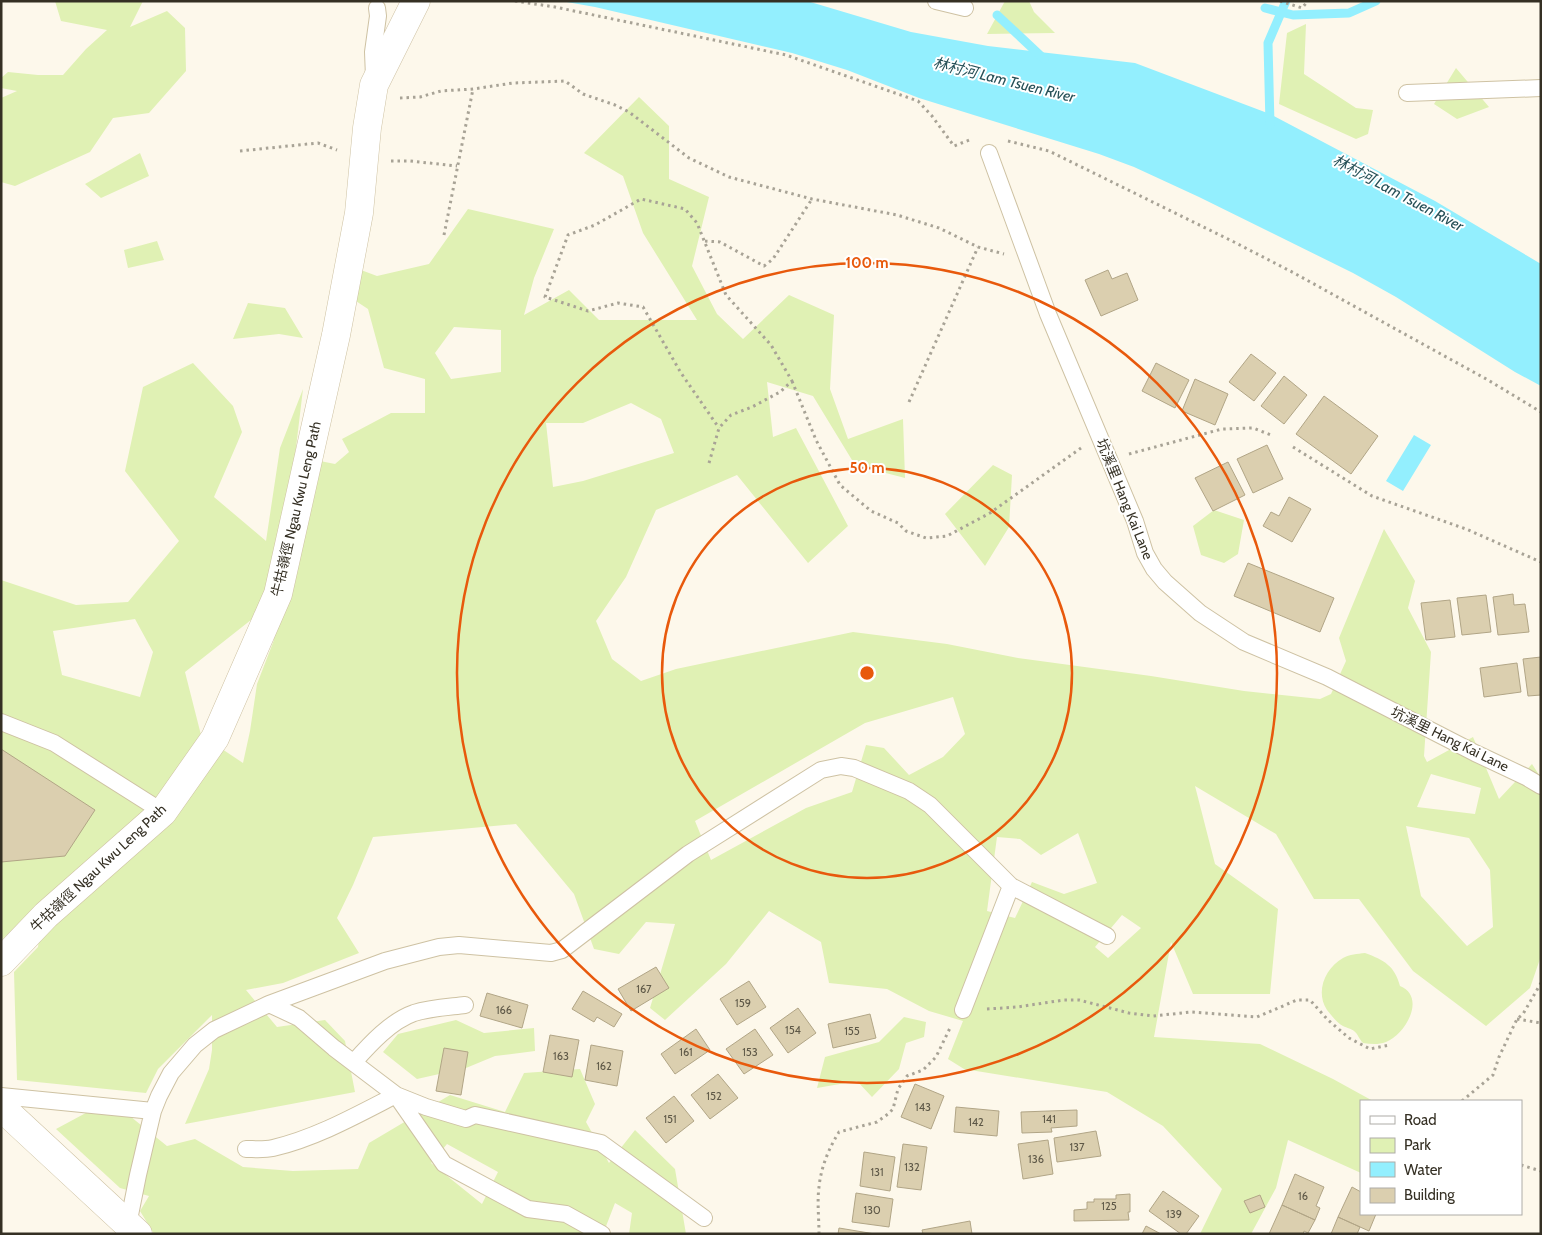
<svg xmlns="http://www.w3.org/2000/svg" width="1542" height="1235" viewBox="0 0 1542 1235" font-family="Cabin,'Noto Sans TC',sans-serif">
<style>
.green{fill:#e0f1b4;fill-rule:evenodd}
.water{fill:#93effe}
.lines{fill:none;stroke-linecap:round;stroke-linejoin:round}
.stream{stroke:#93effe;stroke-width:9}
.building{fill:#dbcfaf;stroke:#b1a586}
.service-casing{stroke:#cec2a3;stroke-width:18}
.minor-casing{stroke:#cec2a3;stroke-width:29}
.path{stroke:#a8a396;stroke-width:3;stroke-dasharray:2.5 4;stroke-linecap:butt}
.service{stroke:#fff;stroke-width:16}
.minor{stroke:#fff;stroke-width:28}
.ring{fill:none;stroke:#e8590c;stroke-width:2.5}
.labels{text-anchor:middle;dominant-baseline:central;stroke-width:4;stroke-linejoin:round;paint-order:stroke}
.number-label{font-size:11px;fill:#5e5847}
.street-label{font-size:14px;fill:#353024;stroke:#fff}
.water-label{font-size:15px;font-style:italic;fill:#265057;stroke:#fff}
.centre{fill:#e8590c;stroke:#fff;stroke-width:2.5}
.ring-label{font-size:15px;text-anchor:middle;font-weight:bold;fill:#e8590c;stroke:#fff;stroke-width:4;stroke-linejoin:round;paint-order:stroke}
</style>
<rect width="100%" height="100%" fill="#fdf8eb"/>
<path class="green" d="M55 1H143L130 27 167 11 185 28 186 71 149 113 113 118 90 152 15 186 1 182V98L17 91 1 88V78L8 72 38 75H63L86 49 107 30 61 21Z
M1005 1H1029L1034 12 1055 33 987 34Z
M1306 24 1304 74 1356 108 1373 110 1368 134 1356 139 1279 104 1287 33Z
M1456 68 1489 107 1457 119 1434 104Z
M639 97 669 126V179L709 197 692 266 717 314 743 339 789 295 834 315 830 389 848 439 903 419 905 478 855 465 813 396 767 382 773 437 796 428 848 526 808 563 737 475 656 510 626 577 596 621 612 659 641 681 676 669 853 632 947 644 1018 658 1151 676 1244 691 1320 699 1331 694 1346 661 1339 638 1384 529 1415 581 1408 608 1431 652 1424 756 1427 762 1473 737 1499 799 1532 764 1541 778V956L1530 988 1486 1026 1413 971 1359 899H1314L1276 834 1195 786 1215 864 1278 909 1270 994H1193L1171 942 1154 1037 1260 1044 1333 1079 1373 1101H1361V1173L1288 1140 1276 1188 1251 1234H1200L1222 1189 1163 1126 1107 1092 964 1069 948 1059 963 1021 929 1011 887 989 829 983 821 942 769 911 726 964 665 1020 650 1008 675 924 646 922 619 954 594 949 574 894 516 824 373 837 353 885 337 918 359 953 283 983 246 990 277 1027 325 1020 345 1041 355 1092 185 1124 209 1069 212 1050V1015L158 1069 146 1093 17 1080 14 972 38 947 44 902 1 940V580L76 605 128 602 179 541 125 471 143 387 193 363 233 406 242 432 214 497 266 541 280 448 303 389 295 456 335 464 349 452 342 439 391 413H425V379L384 368 368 309 336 288 337 261 377 276 429 264 468 209 554 229 534 278 524 315 569 290 599 320H697L643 233 623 176 584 153ZM454 327 501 330V372L451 379 435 353ZM631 403 661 419 674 453 583 481 553 487 546 423H583ZM256 616 274 640 257 684 250 731 243 763 201 735 185 672ZM135 619 153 652 140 697 62 675 53 631ZM953 697 965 734 943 757 909 775 884 748 866 745 852 792 806 808 711 860 695 821 865 723ZM1431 774 1481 788 1475 814 1417 807ZM1406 826 1469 838 1490 870 1493 927 1467 946 1421 896ZM1078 833 1097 883 1064 894 1032 882 1015 918 987 911 997 837 1020 839 1041 855ZM1122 915 1141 928 1108 958 1095 947Z
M140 153 149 176 101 198 85 184Z
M157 241 164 260 128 268 124 250Z
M248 303 285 308 303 338 279 334 233 339Z
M993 465 1012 475 1009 527 985 566 945 514Z
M1214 510 1244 520 1238 554 1224 563 1201 555 1193 526Z
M1365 953C1384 960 1395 966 1400 986 1427 997 1405 1035 1386 1042 1378 1045 1371 1044 1363 1043 1359 1039 1358 1034 1354 1031 1352 1029 1347 1028 1343 1026 1337 1023 1332 1016 1327 1010 1315 992 1325 968 1343 958 1350 954 1357 954 1365 953Z
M904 1017 926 1022 924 1037 906 1043 899 1069 872 1097 857 1081 817 1088 825 1057 879 1042Z
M456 1020 484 1033 534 1028 535 1051 495 1056 466 1068 417 1079 383 1052 398 1034Z
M580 1069 595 1104 586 1122 609 1163 635 1130 675 1169 686 1234H629L632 1213 615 1203 603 1234H154L140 1211 149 1196 120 1188 56 1129 110 1100 167 1146 195 1139 243 1167 293 1171 358 1169 369 1143 450 1095 505 1112 524 1073ZM447 1144 498 1172 482 1204 431 1163Z"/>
<path class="water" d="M561 1H807L911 32 988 46 1135 63 1270 114 1435 201 1541 264V386L1515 372 1396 297 1353 273 1199 197 1134 167 1099 154 919 98 847 70 792 53 595 7Z
M1414 435 1431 445 1403 491 1386 481Z"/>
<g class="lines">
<path class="stream" d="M1265 8 1293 15 1349 13 1376 1
M997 15 1044 59
M1270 125 1268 43 1286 1"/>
</g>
<path class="building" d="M1108 270 1112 279 1127 273 1138 300 1101 316 1085 280Z
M1251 354 1276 373 1254 401 1229 382Z
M1156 363 1189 380 1175 408 1142 391Z
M1284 376 1307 395 1284 424 1261 406Z
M1195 379 1228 394 1215 425 1182 411Z
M1324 396 1378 436 1351 474 1296 434Z
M1267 445 1283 479 1253 493 1237 459Z
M1228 462 1245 495 1213 511 1195 478Z
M1289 497 1311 509 1292 542 1263 526 1271 512 1279 516Z
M1248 563 1334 598 1320 632 1234 596Z
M1513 594 1514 605 1525 604 1529 632 1498 635 1493 597Z
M1486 595 1491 632 1462 635 1457 598Z
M1450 600 1455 637 1426 640 1421 603Z
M1541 657V695L1528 696 1523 659Z
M1517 663 1521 692 1484 697 1480 668Z
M1 749 95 810 65 856 1 862Z
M656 967 669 988 631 1011 618 989Z
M749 981 766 1007 737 1025 720 999Z
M583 991 622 1014 614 1027 597 1017 594 1022 572 1009Z
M487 993 528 1005 522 1028 480 1016Z
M798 1008 816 1033 788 1053 770 1028Z
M870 1014 876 1038 833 1048 828 1024Z
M696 1029 710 1050 675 1074 661 1054Z
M755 1029 773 1055 744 1074 726 1049Z
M550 1035 579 1040 572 1077 543 1072Z
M591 1045 623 1051 617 1086 585 1080Z
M444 1048 468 1052 461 1095 436 1091Z
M718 1074 738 1098 710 1119 691 1095Z
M915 1084 944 1096 931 1129 901 1117Z
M674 1096 694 1121 666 1143 646 1118Z
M956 1107 999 1111 997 1136 954 1132Z
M1077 1110V1126L1051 1128 1052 1132 1022 1133 1021 1112Z
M1096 1131 1101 1156 1057 1162 1054 1138Z
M1048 1140 1053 1174 1023 1179 1018 1144Z
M903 1144 927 1147 921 1190 897 1187Z
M864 1152 895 1157 890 1191 860 1186Z
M1295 1174 1324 1187 1316 1206 1320 1208 1315 1220 1282 1205Z
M1352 1187 1361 1192V1214H1376L1369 1231 1338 1217Z
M1163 1191 1199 1216 1186 1234H1181L1149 1211Z
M856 1193 893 1199 889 1227 852 1222Z
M1130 1194V1212H1128L1129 1220 1074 1221V1210L1087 1209V1202H1094V1199H1116V1195Z
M1260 1195 1265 1207 1250 1213 1244 1201Z
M1282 1205 1315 1220 1308 1233 1304 1231 1303 1234H1269Z
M1338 1217 1360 1227 1357 1234H1331Z
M970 1221 972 1234H923L922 1230Z
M1146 1226 1161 1234H1142Z
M839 1228 875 1234H838Z"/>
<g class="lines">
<defs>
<path id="service" d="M936 1 965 8
M374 77 373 52 378 16 377 8
M1407 93 1541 88
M989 153 1048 314 1135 521 1145 553 1154 569 1165 582 1200 613 1244 642 1327 677 1475 753 1526 777 1541 786
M1 722 54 743 163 812
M269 1004 299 1018 334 1048 396 1095 426 1107 466 1119 475 1115 601 1143 704 1218
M963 1010 1011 886
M354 1062C370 1044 391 1021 414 1013 430 1008 449 1007 465 1005
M396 1095 444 1164 528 1209 566 1214 602 1234
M1 1096 153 1111 159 1096 171 1073 195 1045 214 1030 269 1004 385 961 439 947 459 945 551 953 562 950 688 854 821 770 841 766 854 768 909 791 930 805 1011 886 1107 936
M246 1149C254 1149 264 1150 273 1148 316 1138 357 1115 396 1095
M128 1225 138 1175 153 1111"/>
<path id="minor" d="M1 962 46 915 163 812 215 738 278 594 336 335 359 213 367 128 374 85 416 1
M1 1107 138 1234"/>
</defs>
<use href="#service" class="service-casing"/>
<use href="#minor" class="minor-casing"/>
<path class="path" d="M515 1 555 7 786 55 918 101 932 116 954 146 972 139
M1280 1 1302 8 1308 1
M400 98 420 97 441 91 473 89 513 83 565 81 583 94 615 105 629 112 689 158 729 177 812 199 897 215 939 228 978 247 1004 254
M1008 141 1049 151 1234 242 1294 273 1488 380 1541 412
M240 151 318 143 337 150
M391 161H410L457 166
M444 235 473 89
M705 241 720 242 764 266 773 259 812 199
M792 381 816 440 840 485 871 511 898 523 906 531 926 538 947 536 990 513 1081 448
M909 402 978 247
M1293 447 1372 496 1466 529 1541 562
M1129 454 1222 429 1253 428 1271 435
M709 463 719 428 731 415 752 407 780 392 792 381 771 345 726 295 697 223 685 209 641 199 595 225 568 235 545 297 588 311 618 303 643 307 681 373 719 428
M987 1009 1017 1007 1064 1000H1079L1129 1013 1153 1016 1191 1012 1257 1017 1297 1000H1310L1328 1020 1349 1038 1370 1049 1389 1045
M1517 1019 1541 1023
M1462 1101 1493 1075 1499 1057 1517 1019 1523 1014 1541 983
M1521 1165 1541 1171
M819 1234C819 1218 817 1202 819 1187 821 1167 829 1148 839 1132L877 1122 888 1114 893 1109 898 1089 907 1076 923 1070 936 1057 950 1028"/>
<use href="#service" class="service"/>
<use href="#minor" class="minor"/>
</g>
<g class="ring">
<circle cx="867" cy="673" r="205"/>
<circle cx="867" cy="673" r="410"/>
</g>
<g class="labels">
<g class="number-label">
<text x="644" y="989">167</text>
<text x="743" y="1003">159</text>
<text x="504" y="1010">166</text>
<text x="793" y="1030">154</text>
<text x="852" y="1031">155</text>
<text x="686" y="1052">161</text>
<text x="750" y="1052">153</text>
<text x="561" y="1056">163</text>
<text x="604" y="1066">162</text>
<text x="714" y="1096">152</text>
<text x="923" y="1107">143</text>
<text x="670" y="1119">151</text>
<text x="1049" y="1119">141</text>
<text x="976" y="1122">142</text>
<text x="1077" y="1147">137</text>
<text x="1036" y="1159">136</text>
<text x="912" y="1167">132</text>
<text x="877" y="1172">131</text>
<text x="1303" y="1196">16</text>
<text x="1109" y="1206">125</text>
<text x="872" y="1210">130</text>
<text x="1174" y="1214">139</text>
</g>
<g class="street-label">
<text transform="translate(1125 499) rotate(68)">坑溪里 Hang Kai Lane</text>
<text transform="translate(296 509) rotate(-77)">牛牯嶺徑 Ngau Kwu Leng Path</text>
<text transform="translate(1450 739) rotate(26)">坑溪里 Hang Kai Lane</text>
<text transform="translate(98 868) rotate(-43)">牛牯嶺徑 Ngau Kwu Leng Path</text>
</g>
<g class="water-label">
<text transform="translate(1004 80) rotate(14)">林村河 Lam Tsuen River</text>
<text transform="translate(1398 193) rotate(28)">林村河 Lam Tsuen River</text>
</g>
</g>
<circle cx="867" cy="673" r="8" class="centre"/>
<g class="ring-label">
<text x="867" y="268">100 m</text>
<text x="867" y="473">50 m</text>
</g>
<rect width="1542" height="1235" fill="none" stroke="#353024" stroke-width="5"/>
<rect x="1360" y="1100" width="162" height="115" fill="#ffffff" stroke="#aeaca7"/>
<rect x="1370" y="1116" width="25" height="8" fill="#ffffff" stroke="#aeaca7"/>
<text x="1404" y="1125" font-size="15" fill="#353024">Road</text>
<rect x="1370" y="1138" width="25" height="15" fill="#e0f1b4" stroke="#aeaca7"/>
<text x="1404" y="1150" font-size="15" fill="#353024">Park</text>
<rect x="1370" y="1162" width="25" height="15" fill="#93effe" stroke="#aeaca7"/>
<text x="1404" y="1175" font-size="15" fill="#353024">Water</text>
<rect x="1370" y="1188" width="25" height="15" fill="#dbcfaf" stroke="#aeaca7"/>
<text x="1404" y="1200" font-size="15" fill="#353024">Building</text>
</svg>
